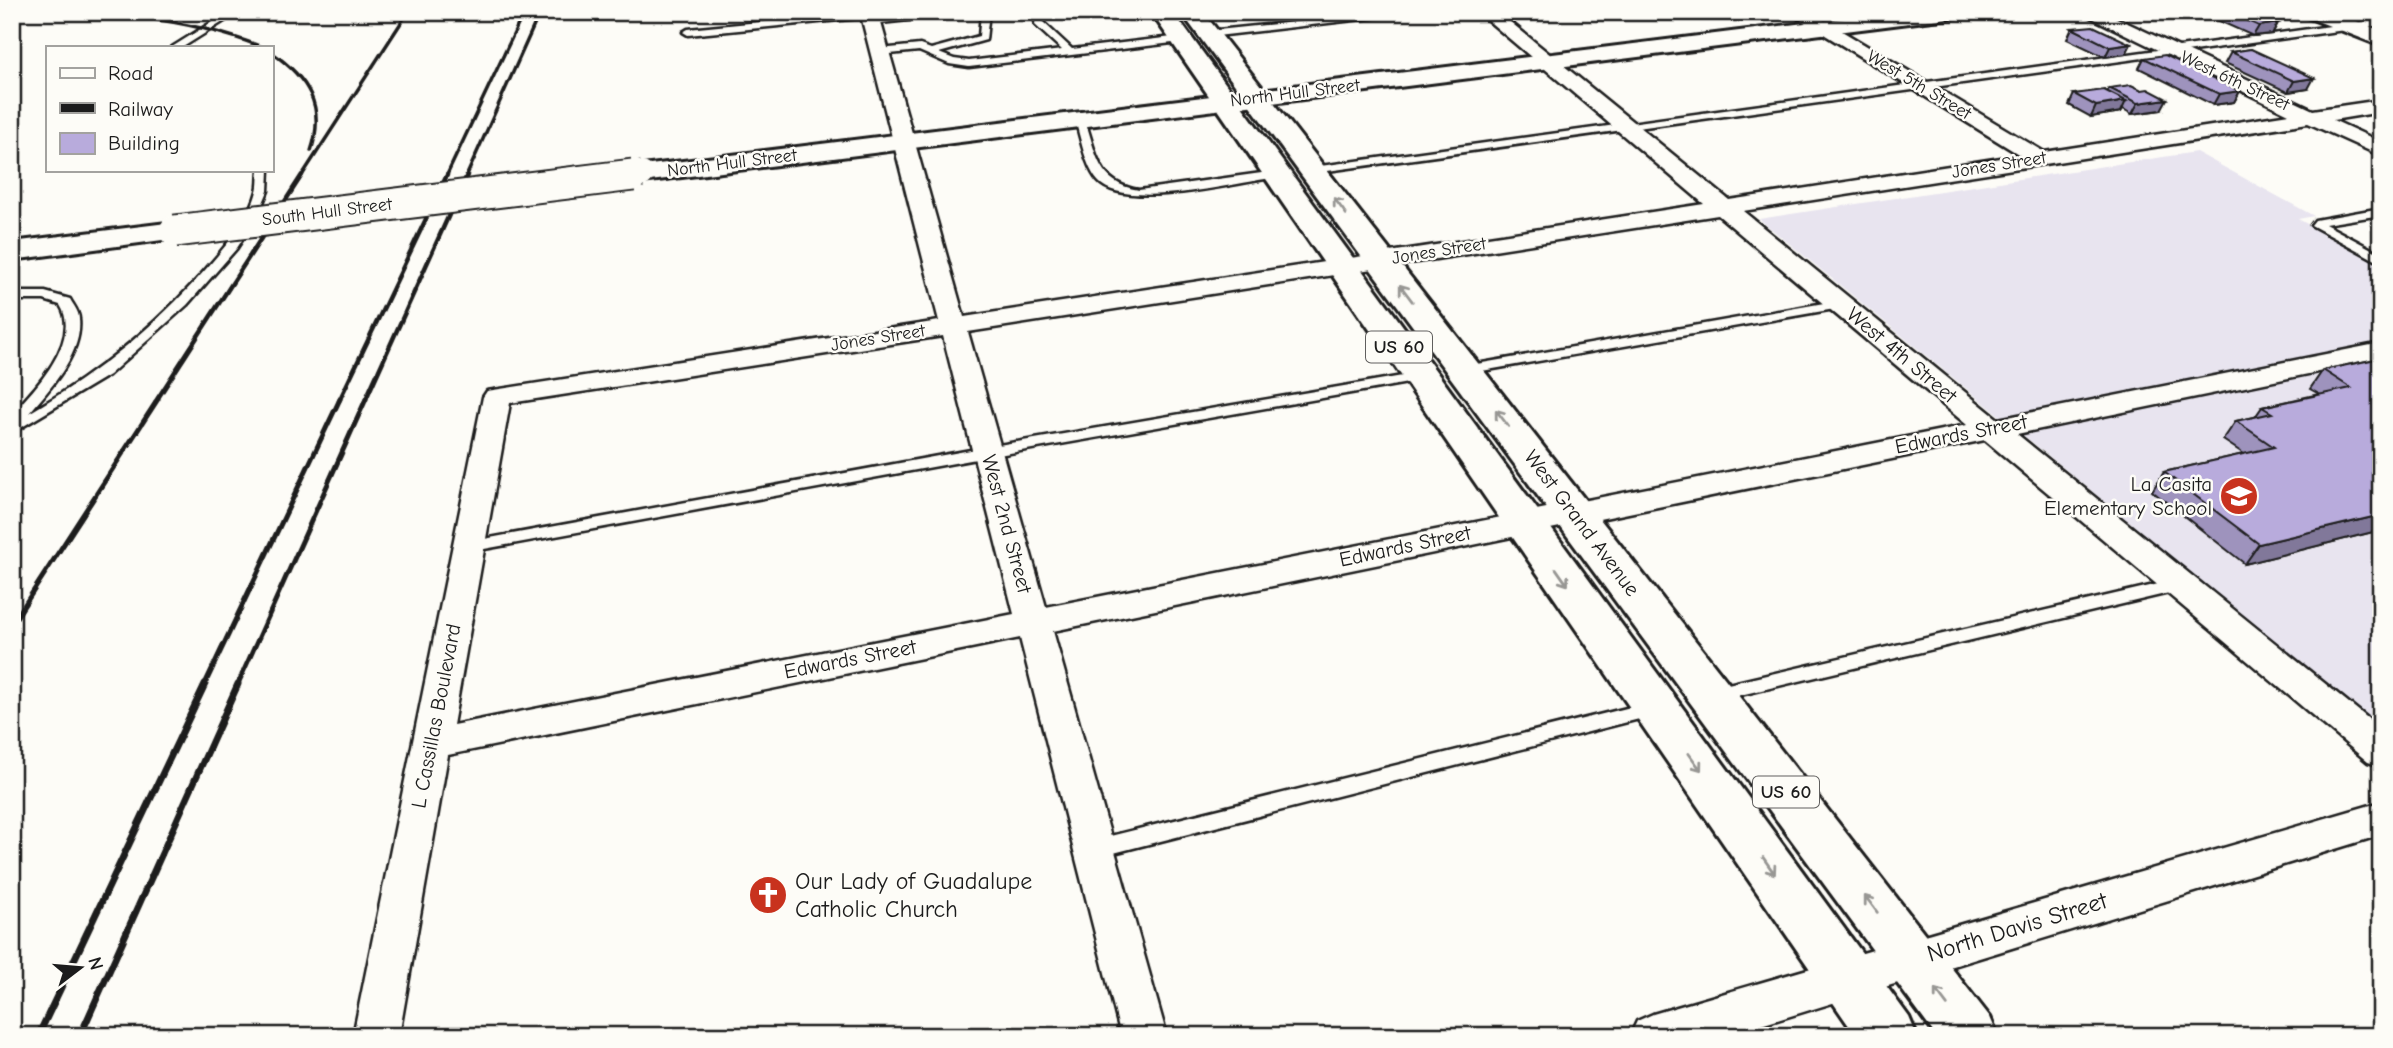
<svg xmlns="http://www.w3.org/2000/svg" width="2393" height="1048" viewBox="0 0 2393 1048" font-family="'Comic Neue',sans-serif">
<style>
.built{fill:#e8e4ef}
.lines{fill:none;stroke-linecap:round;stroke-linejoin:round}
.lane-casing{stroke:#1c1c1c;stroke-width:5}
.street-casing{stroke:#1c1c1c;stroke-width:5}
.secondary-casing{stroke:#1c1c1c;stroke-width:6}
.highway-casing{stroke:#1c1c1c;stroke-width:6}
.lane{fill:#fdfcf7;fill-rule:evenodd}
.street{fill:#fdfcf7;fill-rule:evenodd}
.secondary{fill:#fdfcf7;fill-rule:evenodd}
.highway{fill:#fdfcf7;fill-rule:evenodd}
.rail-far3{stroke:#1c1c1c;stroke-width:3.5}
.rail-far2{stroke:#1c1c1c;stroke-width:4.5}
.rail-far1{stroke:#1c1c1c;stroke-width:5}
.rail{stroke:#1c1c1c;stroke-width:7}
.secondary-bridge-far1-casing{stroke:#1c1c1c;stroke-width:27;stroke-linecap:butt}
.secondary-bridge-casing{stroke:#1c1c1c;stroke-width:35;stroke-linecap:butt}
.secondary-bridge-far1{stroke:#fdfcf7;stroke-width:24}
.secondary-bridge{stroke:#fdfcf7;stroke-width:31}
.wall{fill:#9e93bd;stroke:#1c1c1c;stroke-width:2}
.shaded-wall{fill:#81789a;stroke:#1c1c1c;stroke-width:2}
.building{fill:#b8abdc;stroke:#1c1c1c;stroke-width:2}
.oneway{stroke:#989794}
.labels{text-anchor:middle;dominant-baseline:central;stroke-width:5;stroke-linejoin:round;paint-order:stroke}
.far-street-label{font-size:18px;fill:#1c1c1c;stroke:#fdfcf7}
.shield{fill:#fdfcf7;stroke:#605f5e;stroke-width:2}
.shield-label{font-size:19px;font-weight:bold;fill:#1c1c1c}
.street-label{font-size:21px;fill:#1c1c1c;stroke:#fdfcf7}
.poi-label{font-size:21px;fill:#1c1c1c;stroke:#fdfcf7;text-anchor:end}
.near-poi-label{font-size:24px;fill:#1c1c1c;stroke:#fdfcf7;text-anchor:start}
.near-street-label{font-size:24px;fill:#1c1c1c;stroke:#fdfcf7}
</style>
<rect width="100%" height="100%" fill="#fdfcf7"/>
<filter id="ink" filterUnits="userSpaceOnUse"><feTurbulence type="fractalNoise" baseFrequency=".0143" numOctaves="2"/><feDisplacementMap in="SourceGraphic" scale="14" xChannelSelector="R" yChannelSelector="G"/><feConvolveMatrix kernelMatrix="1 2 1 2 8 2 1 2 1" color-interpolation-filters="sRGB"/></filter>
<g filter="url(#ink)">
<path class="built" d="M2196 152 2314 216 2298 219 2381 264V728L1759 219Z"/>
<g class="lines">
<defs>
<path id="lane" d="M228 12H239L183 47H172Z
M861 12 874 14 870 17 688 35 683 32 688 29Z
M981 12H989L986 40 939 53 954 59 969 61 1062 50 1035 25 1036 12H1044L1043 22 1072 49 1181 36 1186 39 1181 42 969 67 949 64 919 51 880 55 875 52 880 49 920 45 931 49 979 36Z
M1391 12H1423L1208 37 1203 34 1208 31Z
M2381 19V25L1313 173 1308 170 1313 167Z
M1076 118 1085 120C1097 155 1097 183 1139 190L1276 171 1282 174 1276 177C1238 183 1124 211 1098 181 1085 166 1081 138 1075 120Z
M259 170H269L268 191 257 217 237 248 187 305 109 375 12 433V413C35 390 82 339 60 305L44 300H12V292H45L70 299C73 305 79 311 79 319 83 353 50 389 29 413 101 371 164 320 218 255 233 237 251 215 257 191 259 185 258 177 259 170Z
M2381 208V215L2325 224 2381 254V263L2311 225 2315 220Z
M1841 300 1847 304 1846 307 1465 374 1458 370 1465 366Z
M1420 373 1427 377 1425 380 987 457 468 552 460 547 468 542 987 447Z
M2180 579 2186 581 2188 585 2186 589 1715 701 1709 699 1706 694 1709 689 1715 687Z
M1655 701 1661 703 1664 708 1661 713 1655 715 1094 858 1087 855 1084 849 1087 843 1094 840Z"/>
<path id="street" d="M860 12H946L937 17 881 23 964 317 1704 204 1478 12H1498L1729 200 2020 155 1788 12H1810L2044 152 2289 114 2080 12H2104L2313 110 2381 100V112L2333 120 2381 142V156L2308 123 1743 211 1998 419 2381 343V359L2017 434 2381 729V766L2368 762 1985 440 1053 631 1167 1036H1121L1020 638 448 755 399 1036H353L483 397 487 391 939 321ZM1718 215 1967 425 1046 607 968 332ZM943 336 1014 614 453 725 510 403Z
M2381 802V835L1725 1036H1630L1637 1021 1653 1014Z"/>
<path id="secondary" d="M1894 12H1960L1957 17 1949 18 642 182 632 180 629 174 632 168 642 166Z
M2304 12H2335L2381 31V46L2307 17Z
M175 222 185 225 189 231 185 237 12 260V242Z"/>
<path id="highway" d="M1151 12H1173L1909 1017 1917 1036H1856Z
M1181 12H1203L1990 1017 1998 1036H1936Z"/>
</defs>
<use href="#lane" class="lane-casing"/>
<use href="#street" class="street-casing"/>
<use href="#secondary" class="secondary-casing"/>
<use href="#highway" class="highway-casing"/>
<use href="#lane" class="lane"/>
<use href="#street" class="street"/>
<use href="#secondary" class="secondary"/>
<use href="#highway" class="highway"/>
<path class="rail-far3" d="M12 13C98 11 181 15 262 47
M271 52C308 78 326 106 311 151
M301 177 408 12
M446 177 524 12
M466 177 540 12"/>
<path class="rail-far2" d="M156 401 302 175
M339 401 447 175
M365 401 467 175"/>
<path class="rail-far1" d="M12 624 158 399
M204 686 340 399
M237 686 366 399"/>
<path class="rail" d="M38 1036 205 684
M80 1036 238 684"/>
<defs>
<path id="secondary-bridge-far1" d="M619 177 642 174"/>
<path id="secondary-bridge" d="M175 231 633 175"/>
</defs>
<use href="#secondary-bridge-far1" class="secondary-bridge-far1-casing"/>
<use href="#secondary-bridge" class="secondary-bridge-casing"/>
<use href="#secondary-bridge-far1" class="secondary-bridge-far1"/>
<use href="#secondary-bridge" class="secondary-bridge"/>
</g>
<path class="wall" d="M2199 12H2251L2278 23 2272 34 2253 36Z
M2072 28 2126 54 2105 57 2067 39Z
M2251 49 2308 89 2288 92 2225 63 2231 52Z
M2144 58 2240 91 2234 102 2213 105 2139 68Z
M2109 88 2161 110 2132 114 2123 109 2121 112 2091 117 2069 105 2074 94 2107 92Z
M2381 358V530L2245 564 2152 491 2164 472 2244 454 2223 440 2236 421 2255 417 2262 407 2319 394 2310 389 2323 370Z"/>
<path class="shaded-wall" d="M2278 23 2272 34 2253 36 2259 26Z
M2131 44 2126 54 2105 57 2110 47Z
M2314 78 2308 89 2288 92 2294 81Z
M2240 91 2234 102 2213 105 2219 94Z
M2167 99 2161 110 2132 114 2138 103Z
M2126 101 2121 112 2091 117 2096 106Z
M2381 515V530L2245 564 2259 544Z"/>
<path class="building" d="M2227 12H2251L2278 23 2259 26Z
M2093 26 2131 44 2110 47 2072 28Z
M2251 49 2314 78 2294 81 2231 52Z
M2165 55 2240 91 2219 94 2144 58Z
M2131 85 2142 90 2148 89 2167 99 2138 103 2109 88Z
M2104 90 2126 101 2096 106 2074 94Z
M2381 358V515L2259 544 2164 472 2274 447 2236 421 2272 413 2262 407 2351 388 2323 370Z"/>
<defs><path id="oneway-shaft" d="M-6 0H5M1.5-3L5.5 0L1.5 3" fill="none" stroke-width="1.6" stroke-linecap="round" stroke-linejoin="round" transform="scale(1.75)"/></defs>
<g class="oneway">
<use href="#oneway-shaft" transform="translate(1340 206) rotate(-127)"/>
<use href="#oneway-shaft" transform="translate(1406 293) rotate(-127)"/>
<use href="#oneway-shaft" transform="translate(1502 418) rotate(-127)"/>
<use href="#oneway-shaft" transform="translate(1562 577) rotate(55)"/>
<use href="#oneway-shaft" transform="translate(1695 762) rotate(54)"/>
<use href="#oneway-shaft" transform="translate(1769 866) rotate(55)"/>
<use href="#oneway-shaft" transform="translate(1871 904) rotate(-127)"/>
<use href="#oneway-shaft" transform="translate(1941 997) rotate(-127)"/>
</g>
</g>
<defs>
<symbol id="school-disc" viewBox="-11 -11 22 22"><circle r="9.5" fill="#c8321e" stroke="#fdfcf7"/><path d="M0-5L7-2L0 1L-7-2ZM-4 1L0 2.5L4 1V4Q0 6-4 4Z" fill="#fff"/></symbol>
<symbol id="church-disc" viewBox="-11 -11 22 22"><circle r="9.5" fill="#c8321e" stroke="#fdfcf7"/><path d="M-1.2-6h2.4v3.5h3.3v2.4h-3.3V6h-2.4V-.1h-3.3v-2.4h3.3Z" fill="#fff"/></symbol>
</defs>
<g fill-rule="evenodd">
<use href="#school-disc" x="2217" y="474" width="44" height="44"/>
<use href="#church-disc" x="746" y="873" width="44" height="44"/>
</g>
<g class="labels">
<g class="far-street-label">
<text transform="translate(2235 81) rotate(25)">West 6th Street</text>
<text transform="translate(1919 85) rotate(31)">West 5th Street</text>
<text transform="translate(1295 93) rotate(-7)">North Hull Street</text>
<text transform="translate(732 163) rotate(-7)">North Hull Street</text>
<text transform="translate(1999 165) rotate(-9)">Jones Street</text>
<text transform="translate(327 212) rotate(-7)">South Hull Street</text>
<text transform="translate(1439 251) rotate(-9)">Jones Street</text>
<text transform="translate(878 338) rotate(-9)">Jones Street</text>
</g>
<g class="shield">
<rect x="1366" y="331.5" width="66" height="31" rx="5"/>
<rect x="1753" y="776.5" width="66" height="31" rx="5"/>
</g>
<g class="shield-label">
<text x="1399" y="347">US 60</text>
<text x="1786" y="792">US 60</text>
</g>
<g class="street-label">
<text transform="translate(1902 355) rotate(40)">West 4th Street</text>
<text transform="translate(1961 434) rotate(-11)">Edwards Street</text>
<text transform="translate(1582 523) rotate(53)">West Grand Avenue</text>
<text transform="translate(1007 524) rotate(75)">West 2nd Street</text>
<text transform="translate(1405 546) rotate(-12)">Edwards Street</text>
<text transform="translate(850 659) rotate(-11)">Edwards Street</text>
<text transform="translate(436 716) rotate(-79)">L Cassillas Boulevard</text>
</g>
<g class="poi-label">
<text x="2212" y="484">La Casita<tspan x="2212" dy="24">Elementary School</tspan></text>
</g>
<g class="near-poi-label">
<text x="795" y="881">Our Lady of Guadalupe<tspan x="795" dy="28">Catholic Church</tspan></text>
</g>
<g class="near-street-label">
<text transform="translate(2017 927) rotate(-17)">North Davis Street</text>
</g>
</g>
<rect width="2393" height="1048" fill="none" stroke="#fdfcf7" stroke-width="42"/>
<rect x="21" y="21" width="2351" height="1006" fill="none" stroke="#1c1c1c" stroke-width="2.5" filter="url(#ink)"/>
<rect x="46" y="46" width="228" height="126" fill="#fdfcf7" stroke="#a3a29f" stroke-width="2"/>
<rect x="60" y="68" width="35" height="10" fill="#fdfcf7" stroke="#a3a29f" stroke-width="2"/>
<text x="108" y="80" font-size="21" fill="#1c1c1c">Road</text>
<rect x="60" y="103" width="35" height="10" fill="#1c1c1c" stroke="#a3a29f" stroke-width="2"/>
<text x="108" y="116" font-size="21" fill="#1c1c1c">Railway</text>
<rect x="60" y="133" width="35" height="21" fill="#b8abdc" stroke="#a3a29f" stroke-width="2"/>
<text x="108" y="150" font-size="21" fill="#1c1c1c">Building</text>
<g transform="translate(80 968) rotate(74)" stroke="#fdfcf7" stroke-width="5" paint-order="stroke">
<path d="M0-5L12 26L0 18L-12 26Z" fill="#1c1c1c"/>
<text y="-10" font-size="19" font-weight="bold" text-anchor="middle" fill="#1c1c1c">N</text>
</g>
</svg>
